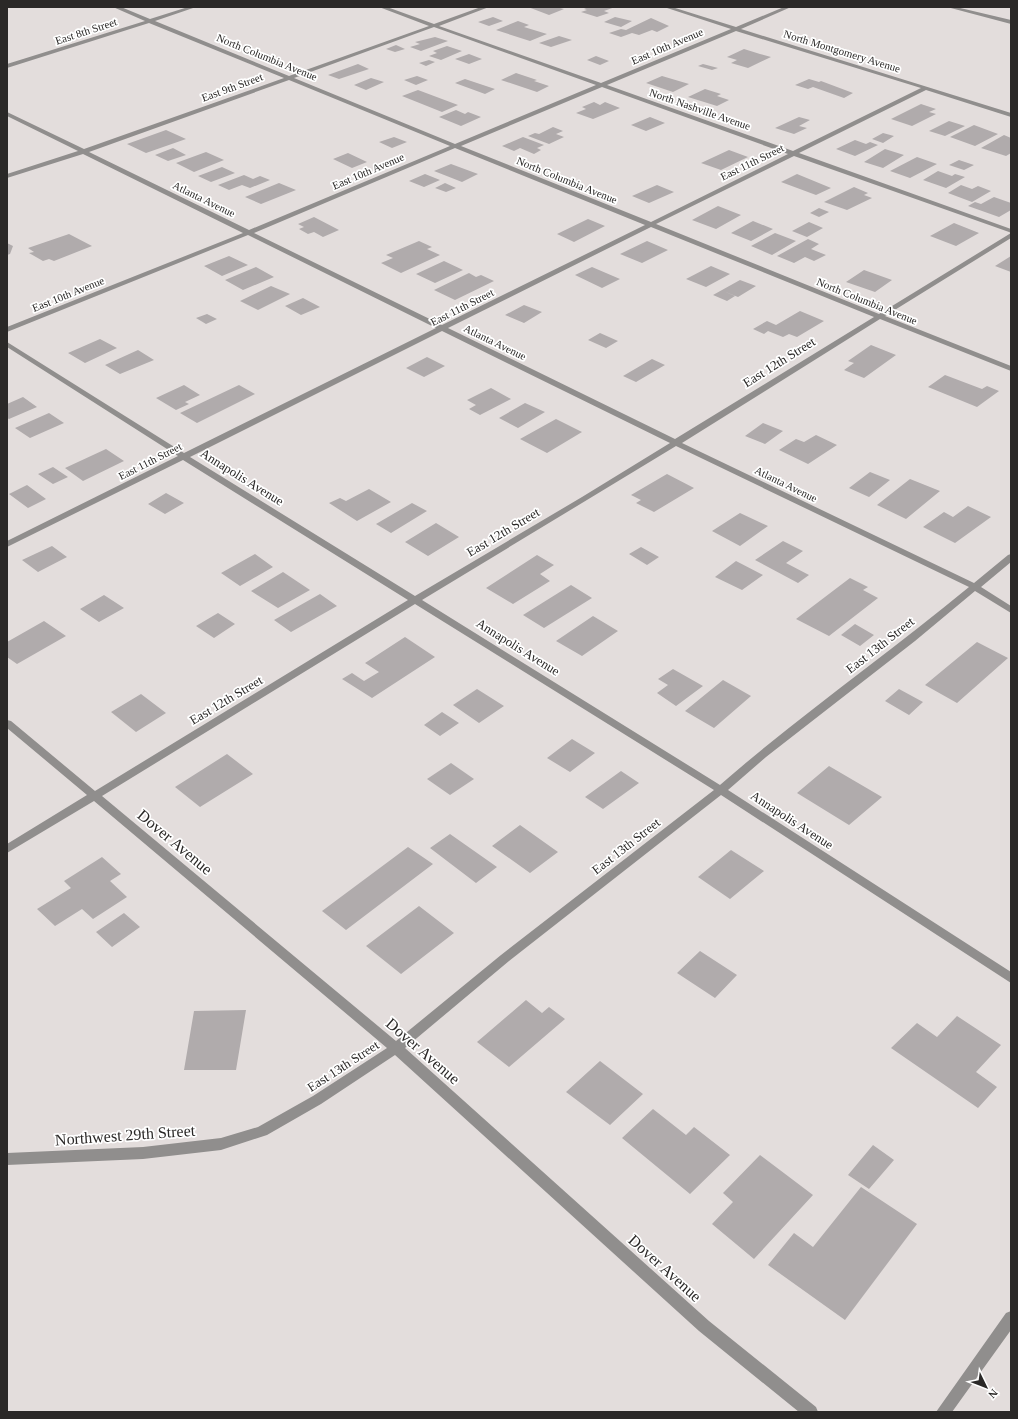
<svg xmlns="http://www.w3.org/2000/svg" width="1018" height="1419" viewBox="0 0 1018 1419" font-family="'Times New Roman',serif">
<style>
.building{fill:#b0abac}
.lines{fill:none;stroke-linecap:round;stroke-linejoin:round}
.minor{fill:#908e8d;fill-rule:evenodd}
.labels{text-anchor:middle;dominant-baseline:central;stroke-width:3.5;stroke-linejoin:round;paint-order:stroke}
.far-street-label{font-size:11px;fill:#2a2827;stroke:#fff}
.street-label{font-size:13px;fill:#2a2827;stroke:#fff}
.near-street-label{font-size:16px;fill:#2a2827;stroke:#fff}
</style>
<rect width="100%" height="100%" fill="#e3dddc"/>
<path class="building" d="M528 7H562L560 8 564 9 549 15Z
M588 7H615L604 11 609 13 597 17 581 12 587 10 584 9Z
M493 17 503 21 489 26 478 22Z
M615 17 632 21 621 27 604 22Z
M651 18 669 26 657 32 652 30 639 35 632 33 621 37 609 33 621 29 626 30Z
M518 21 529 25 524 27 547 34 530 41 496 30Z
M559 36 572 40 551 47 539 43Z
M435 37 448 41 421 51 410 47 420 44 415 42Z
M396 45 405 49 395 52 386 49Z
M447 46 462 51 441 60 429 56 437 53 433 51Z
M744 49 760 54 771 57 748 68 731 63 737 60 727 57Z
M469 54 482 59 469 64 455 59Z
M596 56 609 61 600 65 587 60Z
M429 60 435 62 426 66 419 63Z
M358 64 369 69 339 79 328 75Z
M703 64 718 68 712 70 698 66Z
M516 73 537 80 534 81 549 86 537 92 501 80Z
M417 76 428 80 416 85 404 80Z
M662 76 689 84 673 92 646 83Z
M371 78 384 82 366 90 354 85Z
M465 79 495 89 485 94 455 83Z
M809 79 819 82 821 81 853 93 844 98 813 87 808 89 795 85Z
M705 89 721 94 717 96 729 100 717 106 688 97Z
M418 90 458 105 442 112 402 96Z
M594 102 600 105 605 102 620 108 593 119 576 113 586 109 582 107Z
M921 104 936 109 929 112 936 114 912 126 891 119Z
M456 110 465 114 468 112 481 117 461 126 439 117Z
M650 117 665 123 646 131 631 125Z
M799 117 810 120 799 126 807 128 794 134 775 128Z
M949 121 965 126 945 136 929 131Z
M974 125 998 134 975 146 950 137Z
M553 127 563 131 556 134 564 137 549 144 528 136 535 133 539 134Z
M166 130 186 139 146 153 127 144Z
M883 133 894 136 883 143 872 139Z
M1004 135 1011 138V153L1006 156 981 148Z
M394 137 407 142 392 148 379 142Z
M523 137 544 145 537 148 541 150 534 154 520 148 514 151 502 146Z
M855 140 866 144 870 142 878 145 855 156 836 149Z
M173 148 186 155 168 161 155 155Z
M885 149 904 155 883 168 864 162Z
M729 150 748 157 721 170 701 163Z
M206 152 224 160 194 172 176 163Z
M348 153 367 162 352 168 333 159Z
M917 157 937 164 910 178 890 171Z
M959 160 974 165 964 170 949 165Z
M451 164 478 174 462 182 434 171Z
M222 167 235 173 211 182 198 176Z
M938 171 952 176 955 174 965 177 946 188 923 180Z
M425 174 440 180 424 187 409 181Z
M797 174 831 188 816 195 781 182Z
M244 175 253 179 260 176 270 180 250 188 242 185 229 190 218 185Z
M279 183 296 190 261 204 245 197Z
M445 183 456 188 446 192 435 188Z
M657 185 674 192 649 203 632 196Z
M961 185 972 189 978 186 991 191 972 202 948 193Z
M854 187 868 193 864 195 872 198 847 210 824 202Z
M994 197 1011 203V210L999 217 968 206 975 202 981 204Z
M718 206 741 215 716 229 692 220Z
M819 208 829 212 819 217 810 213Z
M314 217 339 230 323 237 314 232 308 234 299 229 304 227 298 224Z
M588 219 605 226 574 242 557 234Z
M753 221 773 229 751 241 731 233Z
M809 222 823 228 807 237 792 231Z
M954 223 979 233 956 246 930 236Z
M775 233 796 241 772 255 751 246Z
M69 234 92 246 54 261 49 259 43 261 29 253 34 252 28 248Z
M808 239 819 244 811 249 826 255 814 261 805 257 794 263 777 256Z
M419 241 432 247 427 249 440 255 401 273 381 263 393 258 386 255Z
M647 241 668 250 642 263 620 254Z
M7 243 13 246 10 254 7 255Z
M229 256 248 265 222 276 204 266Z
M1011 256V272L995 266Z
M444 261 463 270 435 283 416 274Z
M711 266 730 274 706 287 686 279Z
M256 267 274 277 243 290 225 280Z
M592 267 620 279 602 288 575 275Z
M864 270 892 280 875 292 846 282Z
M469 273 476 277 481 275 494 281 455 300 434 290Z
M740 280 756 286 738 297 723 291 735 296 727 301 713 295Z
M271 286 290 294 258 310 240 301Z
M303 298 320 307 301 315 285 306Z
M524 305 542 312 524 323 505 315Z
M800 311 824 321 797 337 789 334 783 337 768 331 764 334 753 329 767 321 776 325Z
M207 314 217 319 206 324 196 318Z
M600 333 618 341 606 348 588 340Z
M100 339 117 348 85 363 68 353Z
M871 345 896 355 864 378 844 370 854 363 848 361Z
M138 350 154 360 120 374 105 365Z
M427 357 445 366 424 377 406 368Z
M652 359 665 365 636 382 623 376Z
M945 375 982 389 987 386 999 391 977 407 928 387Z
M184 385 200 395 185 402 189 404 176 410 156 398Z
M239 385 255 394 197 423 180 413Z
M491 388 511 399 480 415 469 409 476 405 467 400Z
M23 397 37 407 9 419 7 418V404Z
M525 403 545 412 518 428 499 418Z
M49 413 64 423 30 438 15 428Z
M556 419 582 432 547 453 520 439Z
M763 423 783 431 765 444 745 436Z
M816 435 837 445 808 464 779 450 796 439 804 442Z
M106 449 124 461 83 481 65 468Z
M53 467 68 477 53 484 38 474Z
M870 472 890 480 869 497 849 488Z
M667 474 694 488 654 512 636 503 641 500 631 495Z
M910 479 940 491 906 519 877 505Z
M27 485 46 499 28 508 9 494Z
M369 489 391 502 357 521 329 503 340 498 346 501Z
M166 493 184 503 165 514 148 504Z
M412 503 427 511 391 533 376 524Z
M968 506 991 517 955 543 923 527 944 512 953 517Z
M740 513 768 526 740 546 712 531Z
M436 523 459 537 428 556 405 542Z
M783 541 803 551 786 563 809 575 798 583 755 560Z
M52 546 67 557 38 572 22 560Z
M641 547 659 557 647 565 629 554Z
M255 554 273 567 240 586 221 573Z
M537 555 554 565 540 574 550 581 513 604 486 588Z
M736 561 763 575 742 590 715 577Z
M283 572 310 590 278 608 251 591Z
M850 578 868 587 863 590 878 598 829 636 796 619Z
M571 585 592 598 544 628 523 615Z
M320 594 337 606 291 632 274 620Z
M104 595 124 608 99 622 80 609Z
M218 613 235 624 214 638 196 626Z
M593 616 618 631 582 656 556 641Z
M44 621 66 636 17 664 7 657V642Z
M855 624 874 635 860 646 841 635Z
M405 637 435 657 372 698 342 679 352 673 364 681 379 672 365 663Z
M977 642 1008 658 957 703 925 685Z
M673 669 703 686 676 706 657 693 668 685 658 679Z
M723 680 751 696 714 728 685 711Z
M477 689 504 706 479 723 453 705Z
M899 689 923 702 909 715 885 701Z
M141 694 166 713 136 732 111 712Z
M442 712 459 723 440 736 424 725Z
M572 739 595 753 570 772 547 758Z
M227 754 253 774 200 807 175 787Z
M451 763 474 779 450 795 427 779Z
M829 766 882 797 849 825 797 793Z
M621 771 639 783 603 809 585 797Z
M520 825 558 852 530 873 492 846Z
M450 834 497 867 476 883 430 848Z
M408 847 433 864 346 930 322 911Z
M731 850 764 871 730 899 698 877Z
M102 857 121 874 110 881 127 897 93 919 82 909 55 926 37 909 71 888 64 881Z
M419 906 454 933 401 974 366 946Z
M124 913 140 927 112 947 96 932Z
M700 951 737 975 715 998 677 973Z
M526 1000 542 1013 549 1007 565 1019 509 1067 477 1042Z
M246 1010 236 1070H184L194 1011Z
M957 1016 1001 1045 976 1072 997 1087 978 1108 891 1048 917 1023 937 1037Z
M600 1061 643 1094 610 1125 566 1092Z
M653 1109 686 1135 694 1127 730 1155 690 1194 622 1138Z
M873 1145 894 1160 869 1189 848 1175Z
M760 1155 813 1195 754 1259 712 1224 733 1202 723 1193Z
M861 1187 917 1224 845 1320 768 1265 794 1233 813 1247Z"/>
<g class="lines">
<path class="minor" d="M113 7H121L150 19 188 7H196L155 21 289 76 429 26 379 7H387L434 24 481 7H489L439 26 601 83 731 29 664 7H672L736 27 784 7H791L741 29 1011 113V117L926 90 799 153 1011 229V238L885 316 1011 366V371L880 319 682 443 974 583 1008 555 1011 554V562L981 587 1011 606V613L975 591 915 641 766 757 728 790 1011 972V983L721 795 509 961 405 1048 709 1321 816 1407 818 1412H799L699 1331 395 1055 321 1104 267 1135 221 1150 143 1159 7 1165V1153L143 1147 221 1138 258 1127 313 1096 387 1048 94 801 7 853V844L87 795 7 728V720L11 721 95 791 408 600 183 460 7 547V541L178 456 7 347V342L184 453 436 328 248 235 7 332V327L243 233 83 154 7 178V174L78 151 7 116V112L84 149 284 78 149 23 7 68V64L145 21ZM434 27 596 85 455 144 294 78ZM736 31 921 88 793 151 607 85ZM289 80 450 146 249 230 89 152ZM602 87 788 154 651 222 461 146ZM455 148 645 225 442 325 254 233ZM794 156 1009 232 1011 233 879 314 656 224ZM651 227 874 317 675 439 448 328ZM442 331 670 443 582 497 415 596 190 457ZM676 446 969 587C887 655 800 715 720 785L422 600ZM415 604 714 790 501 955 396 1041 102 796Z
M947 7H956L1011 20V24Z
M1011 1311V1330L952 1412H936L1006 1313Z"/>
</g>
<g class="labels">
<g class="far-street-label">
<text transform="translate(86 31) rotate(-18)">East 8th Street</text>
<text transform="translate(667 46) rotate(-23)">East 10th Avenue</text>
<text transform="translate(842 51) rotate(17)">North Montgomery Avenue</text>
<text transform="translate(267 57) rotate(22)">North Columbia Avenue</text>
<text transform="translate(232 87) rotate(-20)">East 9th Street</text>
<text transform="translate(700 109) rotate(19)">North Nashville Avenue</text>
<text transform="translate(752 162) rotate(-26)">East 11th Street</text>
<text transform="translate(368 171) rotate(-23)">East 10th Avenue</text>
<text transform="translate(567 180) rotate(22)">North Columbia Avenue</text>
<text transform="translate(204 199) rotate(26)">Atlanta Avenue</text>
<text transform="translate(68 294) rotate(-22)">East 10th Avenue</text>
<text transform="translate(867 301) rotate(22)">North Columbia Avenue</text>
<text transform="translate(462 307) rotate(-27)">East 11th Street</text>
<text transform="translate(495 342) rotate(26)">Atlanta Avenue</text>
<text transform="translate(150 461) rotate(-27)">East 11th Street</text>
<text transform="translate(786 484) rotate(26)">Atlanta Avenue</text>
</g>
<g class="street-label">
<text transform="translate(779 362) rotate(-32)">East 12th Street</text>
<text transform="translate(242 477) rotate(32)">Annapolis Avenue</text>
<text transform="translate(503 532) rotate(-31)">East 12th Street</text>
<text transform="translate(880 645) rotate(-38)">East 13th Street</text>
<text transform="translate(518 647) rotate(32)">Annapolis Avenue</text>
<text transform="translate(226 700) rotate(-31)">East 12th Street</text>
<text transform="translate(792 820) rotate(33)">Annapolis Avenue</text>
<text transform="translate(626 846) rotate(-38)">East 13th Street</text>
<text transform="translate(343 1066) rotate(-33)">East 13th Street</text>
</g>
<g class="near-street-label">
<text transform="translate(175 842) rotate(40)">Dover Avenue</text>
<text transform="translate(423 1051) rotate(41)">Dover Avenue</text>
<text transform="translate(125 1135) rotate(-4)">Northwest 29th Street</text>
<text transform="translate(665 1268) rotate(42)">Dover Avenue</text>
</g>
</g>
<rect width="1018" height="1419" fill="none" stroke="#2a2827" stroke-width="16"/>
<g transform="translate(986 1387) rotate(133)" stroke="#ffffff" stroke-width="3" paint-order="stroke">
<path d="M0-3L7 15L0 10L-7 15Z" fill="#2a2827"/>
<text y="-6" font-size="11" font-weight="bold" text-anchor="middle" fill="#2a2827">N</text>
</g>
</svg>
